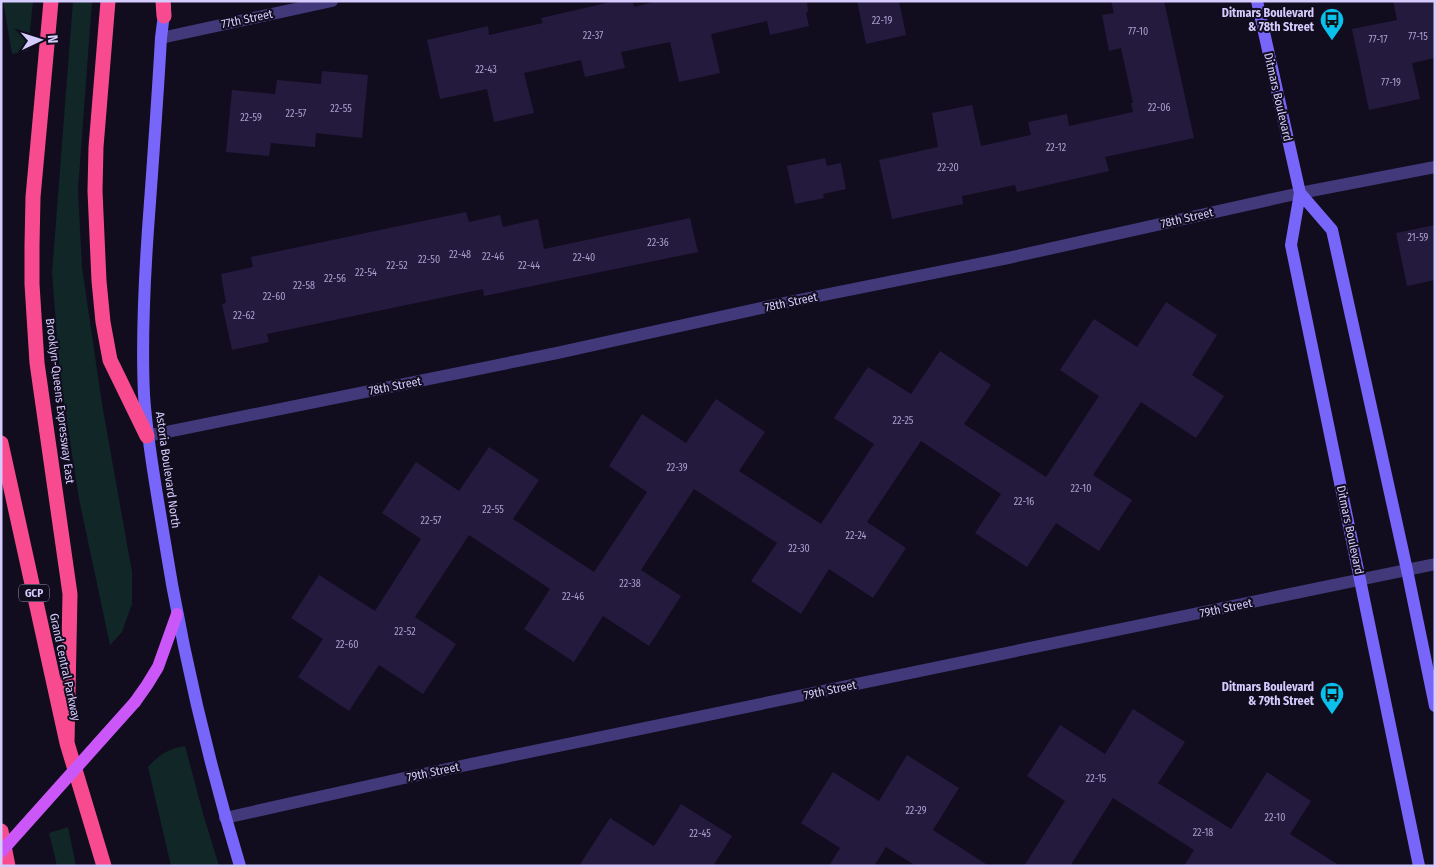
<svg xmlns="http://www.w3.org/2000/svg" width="1436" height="867" viewBox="0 0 1436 867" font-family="'Fira Sans Condensed',sans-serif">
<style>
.green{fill:#102627}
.building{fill:#241a3e}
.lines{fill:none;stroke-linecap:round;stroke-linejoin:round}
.street{stroke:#42397b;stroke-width:12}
.secondary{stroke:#7766f9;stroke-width:12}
.primary{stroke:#cb57f9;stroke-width:12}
.highway{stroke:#f84b8f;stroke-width:15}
.primary-bridge{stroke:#cb57f9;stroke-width:12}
.labels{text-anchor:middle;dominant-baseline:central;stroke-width:4;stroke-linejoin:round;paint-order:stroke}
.number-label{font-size:10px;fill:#aa9fcd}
.shield{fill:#110d1e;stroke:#9b92ba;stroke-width:1}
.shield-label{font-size:11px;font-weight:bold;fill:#d6cbfd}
.poi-label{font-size:12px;font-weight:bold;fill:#d6cbfd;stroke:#110d1e;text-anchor:end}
.street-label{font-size:12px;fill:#d6cbfd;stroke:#110d1e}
</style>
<rect width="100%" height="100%" fill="#110d1e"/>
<path class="green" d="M3 1H33L28 51 12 54Z
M73 1H92L78 190 82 267 102 404 132 572V604L122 632 110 645 79 499 60 375 52 273Z
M185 746 204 817 219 866H171L148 767C160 754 168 749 185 746Z
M68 827 76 866H57L49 833Z"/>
<path class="building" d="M615 1H633L634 7 658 1H807L808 12 806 13 809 26 770 35 767 21 711 34 720 73 679 82 670 42 621 52 625 68 585 77 581 60 524 73 534 113 494 122 487 89 440 99 427 40 488 26 489 35 543 23 541 18Z
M857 1H899L906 35 866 44Z
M1111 1H1164L1194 138 1105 157 1109 171 1017 192 1015 185 962 196 963 204 892 219 879 160 938 147 932 113 972 105 981 146 1031 135 1028 122 1067 114 1069 126 1133 112 1131 103H1133L1121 48 1109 51 1102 15 1114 13Z
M1393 1H1435V58L1412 63 1420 99 1369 110 1352 29 1397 20Z
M322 71 368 75 362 138 316 133 315 147 271 143 269 156 226 152 232 90 275 94 277 80 321 84Z
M825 158 827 166 841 163 846 189 823 194 824 198 795 204 787 166Z
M466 212 469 222 500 215 503 227 538 219 544 249 690 218 698 252 484 296 483 289 296 328 267 334 269 342 232 350 222 304 226 303 221 274 253 267 251 257Z
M1435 225V280L1407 286 1396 233Z
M1166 302 1217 335 1192 375 1224 396 1196 438 1141 402 1093 475 1132 500 1099 551 1056 523 1027 567 975 533 1001 494 921 441 867 522 906 548 873 598 829 569 801 614 751 581 777 543 694 489 641 570 681 596 649 646 603 616 574 662 524 629 550 589 469 535 415 617 456 644 423 694 379 665 349 711 298 677 323 639 291 618 319 575 375 611 421 539 382 513 416 462 459 491 489 447 539 480 513 519 594 572 647 492 609 466 642 414 686 443 716 399 765 432 739 471 821 524 874 444 834 418 868 367 911 394 940 351 991 385 964 424 1046 477 1099 396 1060 370 1094 319 1137 347Z
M1133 709 1185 742 1158 783 1231 829 1267 772 1311 801 1290 834 1340 866H1184L1194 850 1113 798 1070 866H1024L1065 801 1027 776 1060 725 1105 754Z
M907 755 959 788 933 830 989 866H916L886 847 874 866H829L840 848 801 823 833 772 879 801Z
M681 804 732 836 713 866H579L610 818 654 846Z"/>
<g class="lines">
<path class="street" d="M161 38 332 1
M147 436 557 353 779 304 1008 258 1300 193 1435 167
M225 818 404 778 1435 564"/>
<path class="secondary" d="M1257 1 1300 193 1291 245 1419 866
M165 6 161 38C158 92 154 147 150 202 145 266 141 331 144 395 147 439 155 482 162 525 180 640 206 754 240 866
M1300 193 1332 230 1407 570 1435 706"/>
<path class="primary" d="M135 702 147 685 158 667 177 614"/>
<path class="highway" d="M51 1 33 197 32 245V284L37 363 70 594 67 743
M108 1 96 147 95 191 99 281 103 322 110 360 147 436
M163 1 164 16
M1 443 67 743 104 866
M1 831 8 866"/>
<path class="primary-bridge" d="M1 852 135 702"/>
</g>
<defs>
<symbol id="bus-pin" viewBox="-11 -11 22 30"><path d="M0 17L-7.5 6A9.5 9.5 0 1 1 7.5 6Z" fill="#09c1ec" stroke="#110d1e"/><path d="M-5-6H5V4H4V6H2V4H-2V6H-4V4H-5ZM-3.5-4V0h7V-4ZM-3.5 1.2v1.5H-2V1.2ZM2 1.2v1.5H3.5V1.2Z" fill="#111"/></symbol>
</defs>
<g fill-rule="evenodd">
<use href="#bus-pin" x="1318" y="6" width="28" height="38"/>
<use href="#bus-pin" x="1318" y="680" width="28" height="38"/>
</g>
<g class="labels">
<g class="number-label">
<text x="882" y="21">22-19</text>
<text x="1138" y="32">77-10</text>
<text x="593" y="36">22-37</text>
<text x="1418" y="37">77-15</text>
<text x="1378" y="40">77-17</text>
<text x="486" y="70">22-43</text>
<text x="1391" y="83">77-19</text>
<text x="1159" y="108">22-06</text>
<text x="341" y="109">22-55</text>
<text x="296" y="114">22-57</text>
<text x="251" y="118">22-59</text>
<text x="1056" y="148">22-12</text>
<text x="948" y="168">22-20</text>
<text x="1418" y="238">21-59</text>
<text x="658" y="243">22-36</text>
<text x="460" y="255">22-48</text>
<text x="493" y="257">22-46</text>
<text x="584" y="258">22-40</text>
<text x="429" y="260">22-50</text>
<text x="397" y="266">22-52</text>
<text x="529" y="266">22-44</text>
<text x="366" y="273">22-54</text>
<text x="335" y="279">22-56</text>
<text x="304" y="286">22-58</text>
<text x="274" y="297">22-60</text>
<text x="244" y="316">22-62</text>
<text x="903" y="421">22-25</text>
<text x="677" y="468">22-39</text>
<text x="1081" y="489">22-10</text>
<text x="1024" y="502">22-16</text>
<text x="493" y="510">22-55</text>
<text x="431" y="521">22-57</text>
<text x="856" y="536">22-24</text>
<text x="799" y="549">22-30</text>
<text x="630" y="584">22-38</text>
<text x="573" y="597">22-46</text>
<text x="405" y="632">22-52</text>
<text x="347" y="645">22-60</text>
<text x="1096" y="779">22-15</text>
<text x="916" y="811">22-29</text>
<text x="1275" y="818">22-10</text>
<text x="1203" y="833">22-18</text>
<text x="700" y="834">22-45</text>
</g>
<rect class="shield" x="19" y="584.5" width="30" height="17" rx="4"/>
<g class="shield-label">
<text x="34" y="593">GCP</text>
</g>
<g class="poi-label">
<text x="1314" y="13">Ditmars Boulevard<tspan x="1314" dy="14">&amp; 78th Street</tspan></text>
<text x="1314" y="687">Ditmars Boulevard<tspan x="1314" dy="14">&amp; 79th Street</tspan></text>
</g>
<g class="street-label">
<text transform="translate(247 19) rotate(-12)">77th Street</text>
<text transform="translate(1278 97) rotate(77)">Ditmars Boulevard</text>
<text transform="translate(1187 218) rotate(-13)">78th Street</text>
<text transform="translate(791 302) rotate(-12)">78th Street</text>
<text transform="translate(395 386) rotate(-11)">78th Street</text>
<text transform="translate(60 401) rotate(83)">Brooklyn-Queens Expressway East</text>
<text transform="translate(168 470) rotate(82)">Astoria Boulevard North</text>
<text transform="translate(1350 530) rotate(78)">Ditmars Boulevard</text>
<text transform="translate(1226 608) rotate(-12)">79th Street</text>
<text transform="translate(65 667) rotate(78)">Grand Central Parkway</text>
<text transform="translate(830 690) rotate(-12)">79th Street</text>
<text transform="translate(433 772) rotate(-12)">79th Street</text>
</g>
</g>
<rect width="1436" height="867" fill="none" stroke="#d6cbfd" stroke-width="5"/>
<g transform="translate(40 40) rotate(86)" stroke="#110d1e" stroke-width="4" paint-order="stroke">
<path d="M0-4L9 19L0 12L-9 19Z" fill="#d6cbfd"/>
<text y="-8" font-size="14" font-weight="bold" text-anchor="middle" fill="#d6cbfd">N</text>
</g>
</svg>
